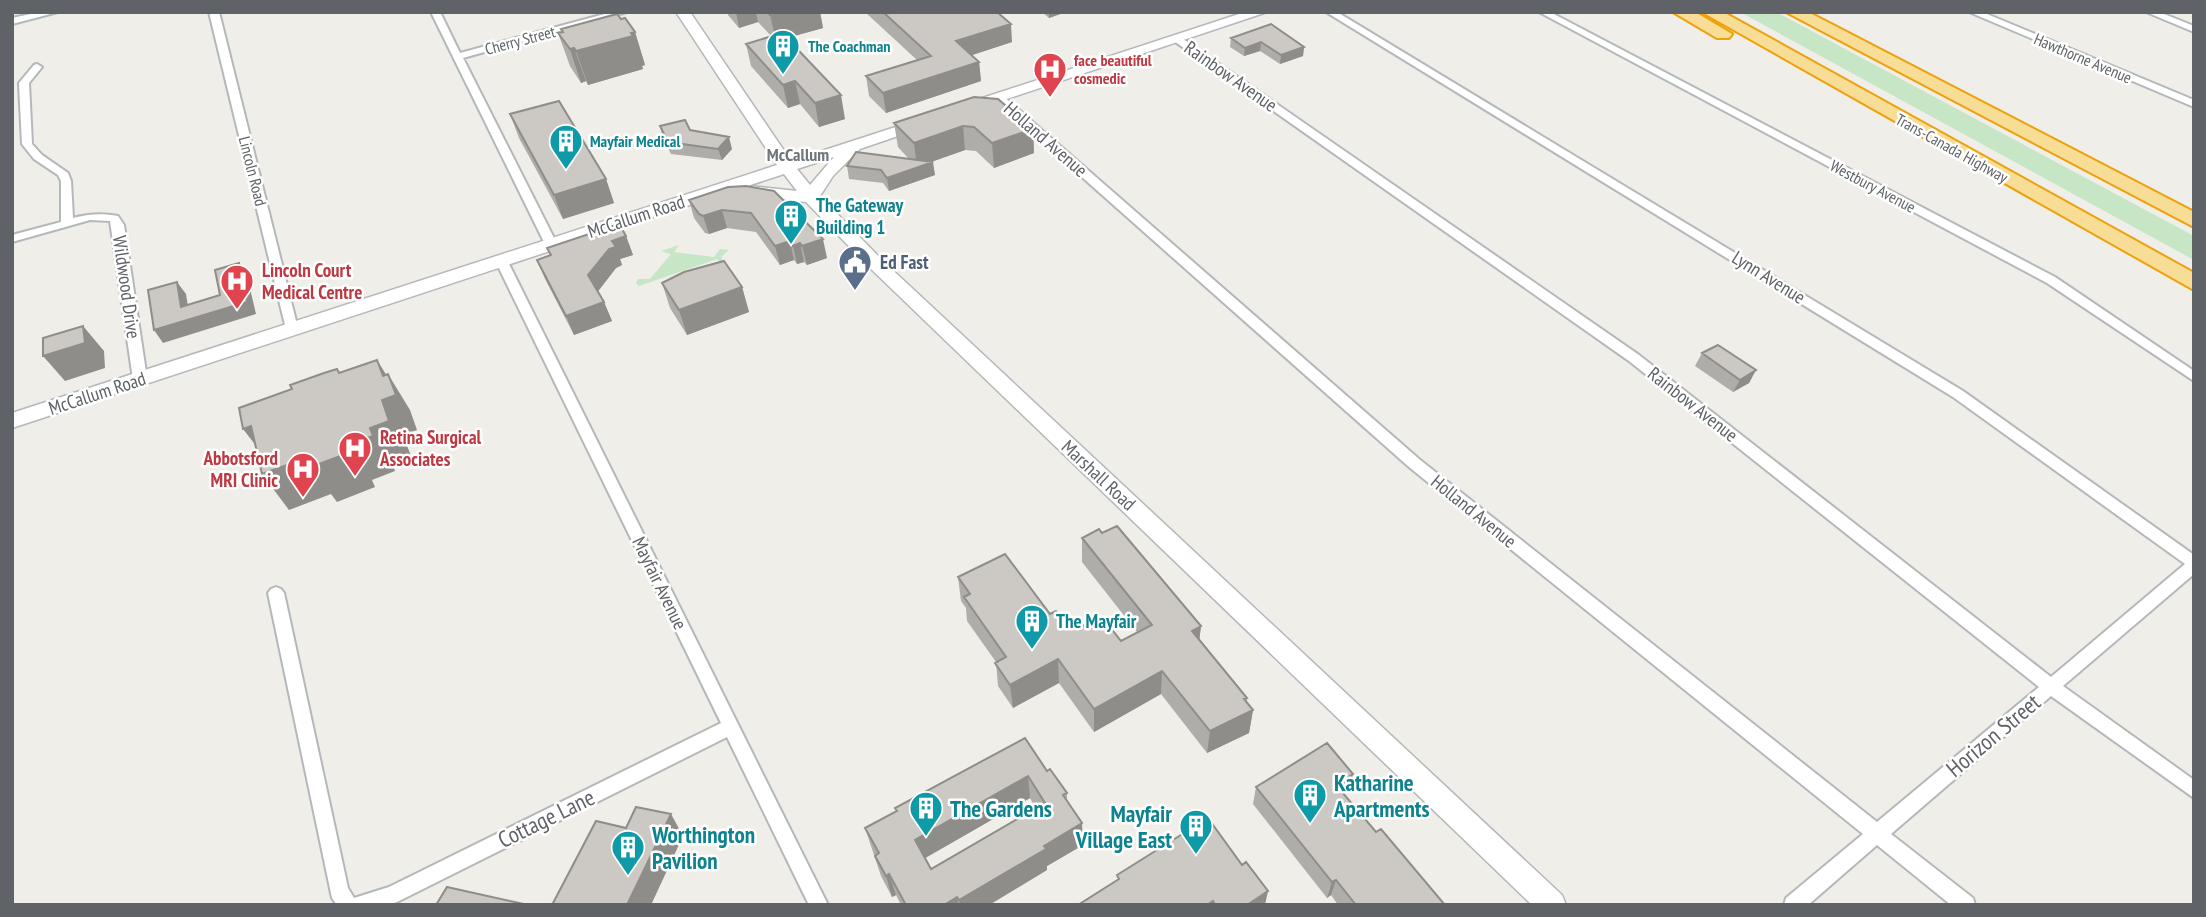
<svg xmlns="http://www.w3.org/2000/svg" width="2206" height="917" viewBox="0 0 2206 917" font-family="'PT Sans Narrow',sans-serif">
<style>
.green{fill:#c7e6c6}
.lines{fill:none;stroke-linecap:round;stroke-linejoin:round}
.street-casing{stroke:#b5b8bb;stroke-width:4}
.secondary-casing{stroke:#b4b7bb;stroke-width:3}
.highway-casing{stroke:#eda10b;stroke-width:4}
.street{fill:#fff;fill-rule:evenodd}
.secondary{fill:#fff;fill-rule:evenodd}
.highway{fill:#f8dd97;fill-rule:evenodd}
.wall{fill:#afada9;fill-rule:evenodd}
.shaded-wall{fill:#8f8d89}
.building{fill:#ccc9c4;stroke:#8f8d89;stroke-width:2;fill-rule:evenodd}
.labels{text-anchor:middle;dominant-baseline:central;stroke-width:5;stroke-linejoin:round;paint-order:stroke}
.far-street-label{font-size:16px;fill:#5f6367;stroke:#fff}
.far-culture-label{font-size:16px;font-weight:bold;fill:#0d838f;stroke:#fff;text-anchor:start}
.far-health-label{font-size:16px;font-weight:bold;fill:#be3a42;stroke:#fff;text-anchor:start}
.far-neighbourhood-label{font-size:18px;font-weight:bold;fill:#707579;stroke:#fff}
.street-label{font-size:19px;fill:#5f6367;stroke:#fff}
.culture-label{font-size:19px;font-weight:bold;fill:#0d838f;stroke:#fff;text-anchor:start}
.service-label{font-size:19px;font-weight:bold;fill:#4e5e75;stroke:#fff;text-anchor:start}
.health-label{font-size:19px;font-weight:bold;fill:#be3a42;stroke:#fff;text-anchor:start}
.near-street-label{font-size:23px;fill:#5f6367;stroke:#fff}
.near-culture-label{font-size:23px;font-weight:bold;fill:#0d838f;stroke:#fff;text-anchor:start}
</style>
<rect width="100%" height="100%" fill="#f0eee8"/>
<path class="green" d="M1740 12H1776L2194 236V260Z
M679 245 674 252 714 257 720 249 729 250 721 257 726 264 722 265 717 259 639 286 636 283 638 279H650L671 254 661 251Z"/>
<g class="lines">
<defs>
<path id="street" d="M40 12H58L12 24V18Z
M209 12H219L298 329 292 333 286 329Z
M431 12H440L460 53 612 12H627L463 58 557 244 555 247H547L545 244Z
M1326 12H1337L1963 391 2194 555V574L2063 686 2194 780V798L2051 696 1891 834 1973 898 1975 905H1951L1877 845 1808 905H1784L1786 898 1863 834 1409 467 995 100V96H1003L1419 459 1877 822 2039 687 1629 361 1174 41V37H1180L1639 355 2051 677 2185 564 1953 397Z
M1539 12H1550L2055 277 2194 371V381L2047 283Z
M1969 12H1982L2194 100V107Z
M2146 12H2159L2194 26V32Z
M37 64 42 67 29 83 32 144 42 155 68 173 71 181 73 218C88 214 102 213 118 216L124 225 147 379 145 382H135L133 379 110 221 90 220 12 242V235L61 222V181L58 175 34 159 22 144 19 83 34 65Z
M501 256 507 260 828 905H809L727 737 399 901 390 905H337L332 898 268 593 271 589 276 587 281 589 284 593 348 888 354 898 389 887 721 723 495 260Z"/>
<path id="secondary" d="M676 12H690L791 161 917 120H927L930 123 927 126 860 149 833 176 820 196 883 261 1562 895 1566 905H1532L871 269 806 202 751 196 743 191 751 186 797 191 784 174 12 428V413L777 165ZM834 157 810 185 797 169Z
M1245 12H1267L974 110H964L961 107 964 104Z"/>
<path id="highway" d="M1673 12H1695L1732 34 1729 38H1717Z
M1702 12H1723L2194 273V290Z
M1786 12H1808L2194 212V227Z"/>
</defs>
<use href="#street" class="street-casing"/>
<use href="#secondary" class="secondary-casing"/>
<use href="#highway" class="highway-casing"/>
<use href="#street" class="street"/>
<use href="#secondary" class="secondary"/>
<use href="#highway" class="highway"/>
</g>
<path class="wall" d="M727 12H820L823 28 787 38 845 119 819 127 800 104 788 108 751 66 746 44 771 36 758 22 739 28 728 15Z
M865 12H997L1012 42 972 55 979 62 981 81 886 113 869 96 866 76 917 60Z
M1042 12H1066L1049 18Z
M621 19 635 32 645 65 642 66 643 69 588 85 586 81 581 83 570 66 558 33 562 32 561 29Z
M1231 38 1304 47 1303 56 1280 64 1260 51 1244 56 1230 47Z
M510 114 606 179 614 203 563 219 519 138Z
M894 123 1033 129 1034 153 994 168 976 151 965 150 931 162 935 175 889 191 883 183 849 179 847 166 909 159 898 147Z
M660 126 690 130 732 149 722 160 671 154 663 138Z
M728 187 827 258 807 265 804 262 797 264 794 260 780 265 756 232 727 228 709 234 705 233 694 218 689 200Z
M626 236 633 255 620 259 622 265 616 268 598 291 604 302 612 321 574 335 545 279 537 260 550 255 547 248Z
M662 283 742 287 749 312 687 335 670 308Z
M1702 353 1756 370 1749 383 1733 392 1695 366Z
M1102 533 1201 626 1199 641 1253 710 1249 733 1207 753 1161 694 1094 732 1059 683 1013 708 998 686 996 662 967 621 966 608 961 601 958 577 1050 614 1075 629 1121 641 1137 632 1082 562V538Z
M1047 771 1067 793V801L1083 845 1047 866V870L989 905H901L896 895 892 897 881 876 865 828 896 811 895 808ZM1030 798 1036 809 931 869 925 858Z
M1353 774 1348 791 1344 794 1376 832 1445 905H1338L1331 895 1327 898 1253 804 1256 787Z"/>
<path class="shaded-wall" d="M736 12H756L758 22 739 28Z
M781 12H820L823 28 776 41 770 15Z
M1049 12H1066L1049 18Z
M1011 24 1012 42 957 60 956 41Z
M635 32 645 65 642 66 643 69 588 85 576 51Z
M1261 42 1260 51 1244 56 1245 48Z
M1304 47 1303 56 1280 64 1281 55Z
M574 48 586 81 581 83 570 49Z
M979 62 981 81 886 113 883 93Z
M795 81 800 104 788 108 783 85Z
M841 95 845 119 819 127 815 103Z
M963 126 965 150 917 167 914 143Z
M1033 129 1034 153 994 168 992 143Z
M729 137 732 149 722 160 718 149Z
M933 162 935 175 889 191 887 178Z
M606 179 614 203 563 219 554 195Z
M722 210 727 228 709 234 703 216Z
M626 236 633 255 620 259 622 265 616 268 596 294 588 275 612 241Z
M823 239 827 258 807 265 802 246Z
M790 241 794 260 780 265 775 246Z
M800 243 804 262 797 264 793 246Z
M239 263 247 276 256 314 163 343 154 330 181 307 177 282 186 294 190 319 247 302Z
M742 287 749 312 687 335 679 310Z
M604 302 612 321 574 335 566 316Z
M83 326 104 351 105 368 65 381 43 356Z
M377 360 392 384 388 374 410 410 417 430 403 435 411 456 392 463 395 471 372 480 375 487 337 502 331 494 289 510 262 474 349 444 370 428 382 400 383 376Z
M1756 370 1749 383 1733 392 1740 380Z
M251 426 270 464 243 429Z
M1201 626 1198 650 1192 631Z
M1058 659 1059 683 1013 708 1010 685Z
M1162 671 1161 694 1094 732V709Z
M1247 698 1244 714 1253 710 1249 733 1207 753 1210 731Z
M1353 774 1348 791 1331 802 1336 785Z
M1028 776 1030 798 920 861 915 840Z
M671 814 683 836 651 905H627Z
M1082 823 1083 845 1047 866V870L989 905H960L959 900 1044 846Z
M889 874 896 895 892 897 886 876Z
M1336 880 1331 895 1327 898 1332 882Z
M1268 891 1265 905H1247Z
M957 897 959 905H944Z"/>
<path class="building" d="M768 12H781L770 15Z
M883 12H997L1011 24 956 41 979 62 883 93 866 76 931 56Z
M617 14 621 19 625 18 635 32 631 33 633 36 576 51 574 48 570 49 558 33 563 32 561 29Z
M1271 24 1304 47 1281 55 1261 42 1245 48 1231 38Z
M782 33 841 95 815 103 795 81 783 85 746 44Z
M974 97 998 99 1033 129 992 143 974 127 963 126 914 143 894 123Z
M559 101 606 179 554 195 510 114Z
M685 120 690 130 729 137 718 149 668 142 660 126Z
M856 152 933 162 887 178 881 170 847 166Z
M746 186 774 191 823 239 802 246 800 243 793 246 790 241 775 246 751 213 722 210 703 216 699 214 689 200 728 187Z
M619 224 626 236 612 241 616 247 609 249 588 275 604 302 566 316 537 260 551 255 547 248Z
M724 261 742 287 679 310 662 283 684 272Z
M239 263 247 302 154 330 148 290 177 282 181 307 220 295 215 270Z
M83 326 85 343 43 356V338Z
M1718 345 1756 370 1740 380 1702 353Z
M377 360 383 376 388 374 396 395 382 400 389 421 370 428 373 436 349 444 351 452 311 467 309 457 262 474 251 426 243 429 239 408 292 389 290 385 324 373 337 369 339 373Z
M1117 526 1201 626 1192 631 1247 698 1244 699 1253 710 1210 731 1162 671 1094 709 1058 659 1010 685 995 663 1006 657 964 597 970 594 958 577 1005 554 1050 614 1056 611 1066 625 1071 622 1075 629 1103 618 1121 641 1152 625 1082 538 1099 529 1102 533Z
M1025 738 1047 771 1050 769 1067 793 1063 795 1082 823 1044 846 1046 849 959 900 957 897 944 905H906L889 874 886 876 875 856 879 853 865 828 897 811 895 808ZM1028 776 1045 803 931 869 915 840Z
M1327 743 1353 774 1336 785 1376 832 1381 829 1445 905H1356L1336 880 1332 882 1256 787Z
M636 807 671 814 627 905H552L596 821 626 828Z
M1208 818 1242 865 1246 862 1268 891 1247 905H1215L1213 901 1207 905H1078L1119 879 1117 875Z
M447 887 528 905H436Z"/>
<defs>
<symbol id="building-pin" viewBox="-11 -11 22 30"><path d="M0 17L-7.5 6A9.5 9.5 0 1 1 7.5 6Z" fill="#0f9aa8" stroke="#fff"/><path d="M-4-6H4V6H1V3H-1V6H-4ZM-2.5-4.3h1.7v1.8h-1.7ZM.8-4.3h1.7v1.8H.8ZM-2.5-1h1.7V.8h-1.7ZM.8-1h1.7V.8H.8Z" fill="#fff"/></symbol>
<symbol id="hospital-pin" viewBox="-11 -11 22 30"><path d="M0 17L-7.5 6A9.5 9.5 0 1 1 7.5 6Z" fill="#e0444e" stroke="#fff"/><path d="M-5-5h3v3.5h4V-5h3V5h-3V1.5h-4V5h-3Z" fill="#fff"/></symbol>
<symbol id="civic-pin" viewBox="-11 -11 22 30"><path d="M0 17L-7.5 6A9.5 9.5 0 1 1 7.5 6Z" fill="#5c6f8a" stroke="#fff"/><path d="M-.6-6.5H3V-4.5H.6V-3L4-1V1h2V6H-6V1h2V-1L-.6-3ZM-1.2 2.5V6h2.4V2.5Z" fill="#fff"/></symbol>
</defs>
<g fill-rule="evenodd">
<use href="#building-pin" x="764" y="27" width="38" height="52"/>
<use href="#hospital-pin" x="1031" y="50" width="38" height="52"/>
<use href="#building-pin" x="547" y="122" width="38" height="52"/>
<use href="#building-pin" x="772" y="197" width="38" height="52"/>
<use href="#civic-pin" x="836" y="243" width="38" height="52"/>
<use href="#hospital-pin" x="218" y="262" width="38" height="52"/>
<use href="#hospital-pin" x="336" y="429" width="38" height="52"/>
<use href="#hospital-pin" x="284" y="450" width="38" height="52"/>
<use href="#building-pin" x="1013" y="602" width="38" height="52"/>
<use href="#building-pin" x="1291" y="776" width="38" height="52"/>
<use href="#building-pin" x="907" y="789" width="38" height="52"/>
<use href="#building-pin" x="1177" y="807" width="38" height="52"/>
<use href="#building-pin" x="609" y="828" width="38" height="52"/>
</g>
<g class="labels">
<g class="far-street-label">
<text transform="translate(520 40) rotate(-15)">Cherry Street</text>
<text transform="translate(2083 58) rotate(23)">Hawthorne Avenue</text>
<text transform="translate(1952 148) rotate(29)">Trans-Canada Highway</text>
<text transform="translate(253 171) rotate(76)">Lincoln Road</text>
<text transform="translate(1873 186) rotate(28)">Westbury Avenue</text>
</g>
<g class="far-culture-label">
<text x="808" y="46">The Coachman</text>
<text x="590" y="141">Mayfair Medical</text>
</g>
<g class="far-health-label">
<text x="1074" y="60">face beautiful<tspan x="1074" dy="18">cosmedic</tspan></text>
</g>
<g class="far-neighbourhood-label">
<text x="798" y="154">McCallum</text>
</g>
<g class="street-label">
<text transform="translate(1231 76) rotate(35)">Rainbow Avenue</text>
<text transform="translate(1046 139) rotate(41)">Holland Avenue</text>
<text transform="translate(636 216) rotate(-18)">McCallum Road</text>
<text transform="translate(1769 277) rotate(32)">Lynn Avenue</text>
<text transform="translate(127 287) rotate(82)">Wildwood Drive</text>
<text transform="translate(97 393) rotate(-18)">McCallum Road</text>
<text transform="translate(1693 404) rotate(38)">Rainbow Avenue</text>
<text transform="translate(1099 475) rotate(43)">Marshall Road</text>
<text transform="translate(1474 511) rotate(39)">Holland Avenue</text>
<text transform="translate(660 583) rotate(64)">Mayfair Avenue</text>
</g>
<g class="culture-label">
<text x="816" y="205">The Gateway<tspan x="816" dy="22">Building 1</tspan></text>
<text x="1056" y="621">The Mayfair</text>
</g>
<g class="service-label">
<text x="880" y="262">Ed Fast</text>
</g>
<g class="health-label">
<text x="262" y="270">Lincoln Court<tspan x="262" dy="22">Medical Centre</tspan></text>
<text x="380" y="437">Retina Surgical<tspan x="380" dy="22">Associates</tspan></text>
<text x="278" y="458" text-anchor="end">Abbotsford<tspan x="278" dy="22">MRI Clinic</tspan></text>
</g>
<g class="near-street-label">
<text transform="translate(1993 735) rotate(-40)">Horizon Street</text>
<text transform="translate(546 818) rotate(-26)">Cottage Lane</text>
</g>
<g class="near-culture-label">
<text x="1334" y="782">Katharine<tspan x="1334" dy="26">Apartments</tspan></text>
<text x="950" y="808">The Gardens</text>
<text x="1172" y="813" text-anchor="end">Mayfair<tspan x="1172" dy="26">Village East</tspan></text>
<text x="652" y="834">Worthington<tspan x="652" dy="26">Pavilion</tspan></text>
</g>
</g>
<rect width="2206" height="917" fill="none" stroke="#5f6367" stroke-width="28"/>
</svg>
